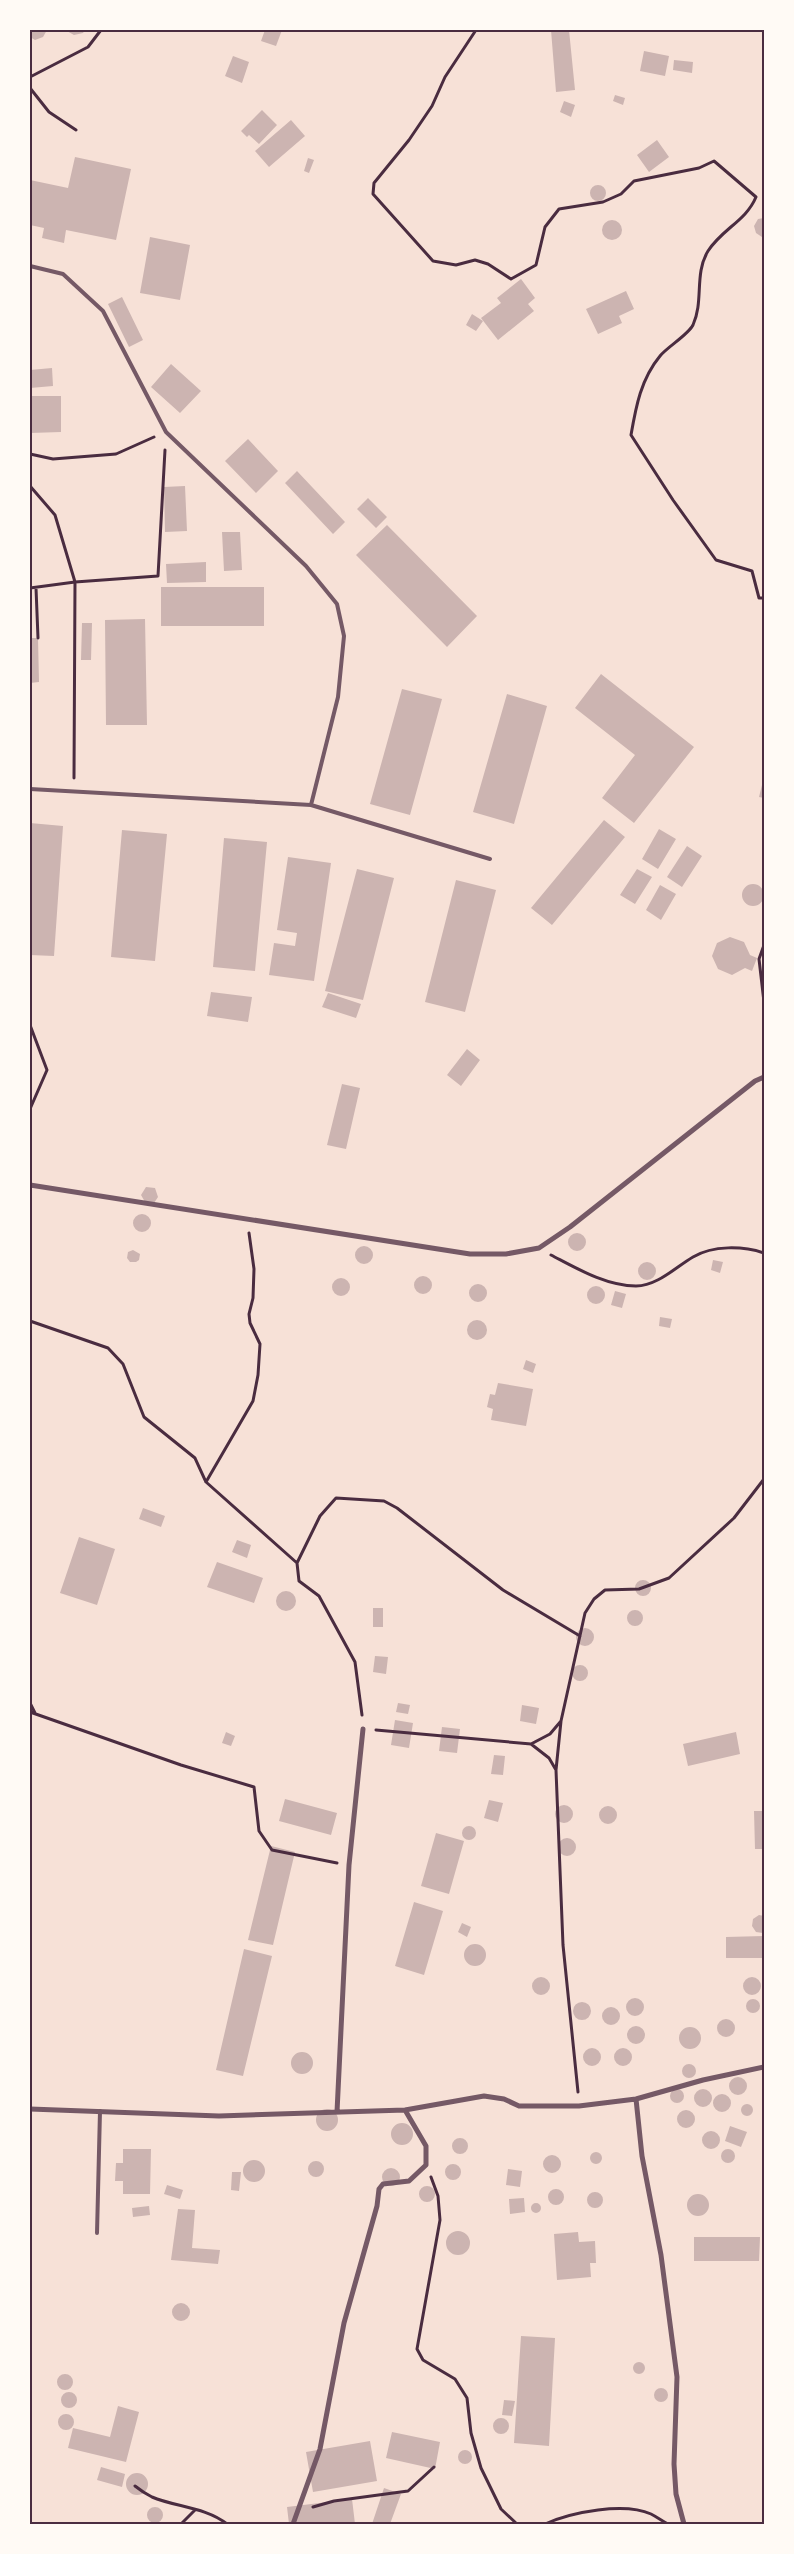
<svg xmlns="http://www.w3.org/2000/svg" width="794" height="2554" viewBox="0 0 794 2554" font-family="'Work Sans',sans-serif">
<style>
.building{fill:#ccb4b1}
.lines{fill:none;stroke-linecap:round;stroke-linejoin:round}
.path{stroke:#4a2c40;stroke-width:3}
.service{stroke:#755966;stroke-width:4}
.minor{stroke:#755966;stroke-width:5}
.neatline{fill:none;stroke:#4a2c40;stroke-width:2}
</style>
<rect width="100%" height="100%" fill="#f7e1d7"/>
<path class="building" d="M30 30H47L43 37 35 40 30 37Z
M65 30H85L83 33 74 35Z
M265 30H282L276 46 261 41Z
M551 30H569L575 90 556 92Z
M644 51 669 56 665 76 640 71Z
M233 56 249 62 242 83 225 76Z
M674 60 693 62 692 73 673 70Z
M615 95 625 98 623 105 613 101Z
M564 101 575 105 571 117 560 112Z
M262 110 277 125 259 144 249 135 247 137 241 131Z
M291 120 305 136 269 167 255 151Z
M657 140 669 157 649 172 637 155Z
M75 157 131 169 116 240 66 230 64 243 42 238 44 228 30 225V180L68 188Z
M308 158 314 160 309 173 304 171Z
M590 193a8 8 0 1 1 16 0a8 8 0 1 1-16 0Z
M764 218V236L762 237 756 233 754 226 758 219Z
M602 230a10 10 0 1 1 20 0a10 10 0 1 1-20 0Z
M150 237 190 245 180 300 140 293Z
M521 279 535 298 528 304 534 311 498 340 481 318 501 303 497 298Z
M626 291 634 309 619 316 622 323 598 334 586 309Z
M122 297 143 340 129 347 108 304Z
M472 314 483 321 476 331 466 325Z
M171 364 201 391 180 413 151 387Z
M52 368 53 386 30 388V370Z
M30 396H61V432L30 433Z
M248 439 278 471 256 493 225 461Z
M297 471 345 522 333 534 285 483Z
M185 486 187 531 165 532 164 487Z
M368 498 387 517 376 528 357 509Z
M387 525 477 616 447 647 356 555Z
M222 532H240L242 570 224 571Z
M206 562V582L167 583 166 564Z
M161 587H264V626H161Z
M145 619 147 725H106L105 620Z
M82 623H92L91 660H81Z
M30 638H38L39 682 30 683Z
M601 674 694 747 634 823 602 798 635 755 575 708Z
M402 689 442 699 410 815 370 804Z
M507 694 547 706 514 824 473 812Z
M763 781H764V798L759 797Z
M604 820 625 837 552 925 531 908Z
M30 823 63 826 54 956 30 955Z
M659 829 676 839 658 869 642 859Z
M122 830 167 834 155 961 111 957Z
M224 838 267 842 255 971 213 967Z
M687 846 702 856 682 887 667 877Z
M288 857 331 863 314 981 269 975 274 943 295 946 297 933 277 930Z
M357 869 394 878 363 1000 325 991Z
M637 869 652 877 635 904 620 895Z
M456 880 496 890 465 1012 425 1002Z
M742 895a11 11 0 1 1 22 0a11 11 0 1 1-22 0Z
M660 885 676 894 661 920 646 910Z
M730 937 744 942 750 955 757 958 752 971 745 968 732 975 718 969 712 956 717 943Z
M211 992 252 997 248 1022 207 1016Z
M328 993 361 1004 356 1018 322 1007Z
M467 1049 480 1060 461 1086 447 1075Z
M342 1084 360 1088 346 1149 327 1145Z
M146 1187 155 1188 158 1197 154 1203 145 1202 141 1195Z
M133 1223a9 9 0 1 1 18 0a9 9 0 1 1-18 0Z
M568 1242a9 9 0 1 1 18 0a9 9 0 1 1-18 0Z
M355 1255a9 9 0 1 1 18 0a9 9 0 1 1-18 0Z
M133 1250 140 1254 139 1260 136 1262H130L127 1258 128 1252Z
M713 1260 723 1262 720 1273 711 1270Z
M638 1271a9 9 0 1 1 18 0a9 9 0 1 1-18 0Z
M414 1285a9 9 0 1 1 18 0a9 9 0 1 1-18 0Z
M332 1287a9 9 0 1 1 18 0a9 9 0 1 1-18 0Z
M469 1293a9 9 0 1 1 18 0a9 9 0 1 1-18 0Z
M587 1295a9 9 0 1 1 18 0a9 9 0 1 1-18 0Z
M615 1291 626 1294 622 1308 611 1305Z
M660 1317 672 1319 670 1328 659 1326Z
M467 1330a10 10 0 1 1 20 0a10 10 0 1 1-20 0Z
M526 1360 536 1364 533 1373 523 1369Z
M498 1383 533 1389 526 1426 491 1420 493 1409 487 1407 490 1394 495 1395Z
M143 1508 165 1516 161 1527 139 1519Z
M79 1537 115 1549 97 1605 60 1593Z
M237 1540 251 1545 247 1558 232 1552Z
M217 1562 263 1578 254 1603 207 1587Z
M635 1588a8 8 0 1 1 16 0a8 8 0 1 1-16 0Z
M276 1601a10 10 0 1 1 20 0a10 10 0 1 1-20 0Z
M373 1608H383V1627H373Z
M627 1618a8 8 0 1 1 16 0a8 8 0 1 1-16 0Z
M576 1637a9 9 0 1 1 18 0a9 9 0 1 1-18 0Z
M375 1656 388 1657 386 1674 373 1672Z
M572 1673a8 8 0 1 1 16 0a8 8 0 1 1-16 0Z
M398 1703 410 1705 408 1714 396 1712Z
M522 1705 539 1708 536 1724 520 1721Z
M395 1720 413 1723 409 1748 391 1745Z
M442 1727 460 1729 457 1753 439 1751Z
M226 1732 235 1736 231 1746 222 1743Z
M736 1732 740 1754 688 1766 683 1744Z
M494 1755 505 1756 503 1775 491 1774Z
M285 1799 337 1813 331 1835 279 1821Z
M489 1800 503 1803 498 1822 484 1818Z
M555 1814a9 9 0 1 1 18 0a9 9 0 1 1-18 0Z
M599 1815a9 9 0 1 1 18 0a9 9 0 1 1-18 0Z
M754 1811H764V1849H755Z
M462 1833a7 7 0 1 1 14 0a7 7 0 1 1-14 0Z
M436 1833 464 1841 449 1894 421 1886Z
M558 1847a9 9 0 1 1 18 0a9 9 0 1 1-18 0Z
M271 1846 295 1852 273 1945 248 1940Z
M414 1902 443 1911 424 1975 395 1966Z
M759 1915 764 1916 763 1933 756 1932 752 1926 753 1919Z
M462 1923 471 1927 467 1937 458 1932Z
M764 1936V1958H726V1937Z
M464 1955a11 11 0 1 1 22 0a11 11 0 1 1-22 0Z
M244 1949 272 1956 243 2076 216 2070Z
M532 1986a9 9 0 1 1 18 0a9 9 0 1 1-18 0Z
M743 1986a9 9 0 1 1 18 0a9 9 0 1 1-18 0Z
M626 2007a9 9 0 1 1 18 0a9 9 0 1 1-18 0Z
M746 2006a7 7 0 1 1 14 0a7 7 0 1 1-14 0Z
M573 2011a9 9 0 1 1 18 0a9 9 0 1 1-18 0Z
M602 2016a9 9 0 1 1 18 0a9 9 0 1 1-18 0Z
M717 2028a9 9 0 1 1 18 0a9 9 0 1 1-18 0Z
M627 2035a9 9 0 1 1 18 0a9 9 0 1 1-18 0Z
M679 2038a11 11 0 1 1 22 0a11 11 0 1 1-22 0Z
M614 2057a9 9 0 1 1 18 0a9 9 0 1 1-18 0Z
M583 2057a9 9 0 1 1 18 0a9 9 0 1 1-18 0Z
M291 2063a11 11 0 1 1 22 0a11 11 0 1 1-22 0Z
M682 2071a7 7 0 1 1 14 0a7 7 0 1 1-14 0Z
M729 2086a9 9 0 1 1 18 0a9 9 0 1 1-18 0Z
M694 2098a9 9 0 1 1 18 0a9 9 0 1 1-18 0Z
M670 2096a7 7 0 1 1 14 0a7 7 0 1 1-14 0Z
M713 2103a9 9 0 1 1 18 0a9 9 0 1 1-18 0Z
M741 2110a6 6 0 1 1 12 0a6 6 0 1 1-12 0Z
M316 2120a11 11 0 1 1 22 0a11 11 0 1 1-22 0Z
M677 2119a9 9 0 1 1 18 0a9 9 0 1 1-18 0Z
M391 2134a11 11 0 1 1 22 0a11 11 0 1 1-22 0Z
M730 2126 747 2132 741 2147 725 2141Z
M702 2140a9 9 0 1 1 18 0a9 9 0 1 1-18 0Z
M452 2146a8 8 0 1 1 16 0a8 8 0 1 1-16 0Z
M123 2149H151L150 2194H123V2181H115L116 2163H123Z
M721 2156a7 7 0 1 1 14 0a7 7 0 1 1-14 0Z
M590 2158a6 6 0 1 1 12 0a6 6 0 1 1-12 0Z
M543 2164a9 9 0 1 1 18 0a9 9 0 1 1-18 0Z
M243 2171a11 11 0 1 1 22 0a11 11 0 1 1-22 0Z
M308 2169a8 8 0 1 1 16 0a8 8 0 1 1-16 0Z
M445 2172a8 8 0 1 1 16 0a8 8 0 1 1-16 0Z
M382 2177a9 9 0 1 1 18 0a9 9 0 1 1-18 0Z
M508 2169 522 2171 520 2187 506 2185Z
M232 2172H241L239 2191 231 2190Z
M167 2185 183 2190 180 2199 164 2194Z
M419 2194a8 8 0 1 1 16 0a8 8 0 1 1-16 0Z
M548 2197a8 8 0 1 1 16 0a8 8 0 1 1-16 0Z
M587 2200a8 8 0 1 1 16 0a8 8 0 1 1-16 0Z
M687 2205a11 11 0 1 1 22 0a11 11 0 1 1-22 0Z
M524 2198 525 2212 510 2214 509 2199Z
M531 2208a5 5 0 1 1 10 0a5 5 0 1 1-10 0Z
M149 2206 150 2215 133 2217 132 2208Z
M178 2209 195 2210 192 2248 220 2250 218 2264 171 2260Z
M446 2243a12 12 0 1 1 24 0a12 12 0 1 1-24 0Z
M578 2232 579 2242 595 2241 596 2263H590L591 2277 557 2280 554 2234Z
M694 2237H760L759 2261H694Z
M172 2312a9 9 0 1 1 18 0a9 9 0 1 1-18 0Z
M521 2336 555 2338 549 2446 514 2443Z
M633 2368a6 6 0 1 1 12 0a6 6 0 1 1-12 0Z
M57 2382a8 8 0 1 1 16 0a8 8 0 1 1-16 0Z
M654 2395a7 7 0 1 1 14 0a7 7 0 1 1-14 0Z
M61 2400a8 8 0 1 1 16 0a8 8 0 1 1-16 0Z
M504 2400 515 2401 512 2416 502 2415Z
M118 2406 139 2412 126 2462 68 2448 73 2428 110 2437Z
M58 2422a8 8 0 1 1 16 0a8 8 0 1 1-16 0Z
M493 2426a8 8 0 1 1 16 0a8 8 0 1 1-16 0Z
M392 2432 440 2442 435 2469 386 2458Z
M370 2441 377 2481 313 2492 306 2452Z
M458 2457a7 7 0 1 1 14 0a7 7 0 1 1-14 0Z
M101 2467 125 2474 122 2487 97 2480Z
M126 2484a11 11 0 1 1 22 0a11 11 0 1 1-22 0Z
M384 2488 401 2494 390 2524H372Z
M352 2499 355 2524H289L287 2507Z
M147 2515a8 8 0 1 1 16 0a8 8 0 1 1-16 0Z"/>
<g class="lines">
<path class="path" d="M476 30 445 77 432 106 409 140 374 183 373 194 433 261 456 265 475 260 488 264 511 279 536 265 545 227 559 209 603 202 621 194 634 181 699 168 714 161 756 197C746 221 722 229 708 251 694 274 704 301 693 325 688 335 667 347 660 356 641 379 636 406 631 435L673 500 716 560 752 571 759 598H764
M30 77 88 47 101 30
M30 88 49 112 76 130
M30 454 53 459 116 454 154 437
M30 486 55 515 75 582 158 576 165 450
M30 588 75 582 74 778
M36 588 38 638
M764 945 759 959 764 1002
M30 1025 47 1070 30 1109
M551 1255C576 1268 606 1286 636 1286 657 1286 676 1267 693 1257 713 1245 743 1246 764 1253
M30 1321 108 1348 123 1364 144 1417 195 1458 206 1482 297 1563 299 1581 319 1596 355 1662 362 1715
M206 1482 253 1401 258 1375 260 1344 250 1323 249 1314 253 1298 254 1269 249 1233
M297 1563 320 1516 336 1498 384 1501 397 1508 503 1590 580 1636
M30 1703 35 1713
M30 1712 181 1765 254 1787 259 1831 272 1850 337 1863
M376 1730 531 1744 550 1734 561 1721 585 1613 594 1599 605 1590 639 1589 669 1578 734 1518 764 1479
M531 1744 549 1758 556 1770 563 1945 578 2092
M556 1770 561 1721
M431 2177 438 2196 440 2220 417 2349 423 2360 455 2379 467 2398 471 2433 481 2468 501 2509 517 2524
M135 2486C140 2490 146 2494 152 2497 175 2507 206 2507 227 2524
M313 2507 334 2501 408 2491 434 2467
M181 2524 195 2510
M545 2524C572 2512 624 2502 651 2514 657 2517 662 2521 668 2524"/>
<path class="service" d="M30 266 63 274 103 311 166 432 306 566 337 604 344 636 338 697 311 805
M30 789 311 805 490 859
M97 2233 100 2111"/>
<path class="minor" d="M30 1185 470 1254H506L539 1248 570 1227 755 1081 764 1077
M636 2099 642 2156 661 2255 677 2377 674 2464 676 2494 684 2524
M30 2109 219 2116 405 2110 484 2096 504 2099 519 2106H579L636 2099 703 2080 764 2067
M337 2112 349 1865 363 1729
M293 2524 320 2449 344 2323 377 2206 379 2189 383 2184 409 2181 426 2165V2146L405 2110"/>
</g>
<rect width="794" height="2554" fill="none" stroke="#fffaf5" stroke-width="62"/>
<rect x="31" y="31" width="732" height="2492" class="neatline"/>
</svg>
